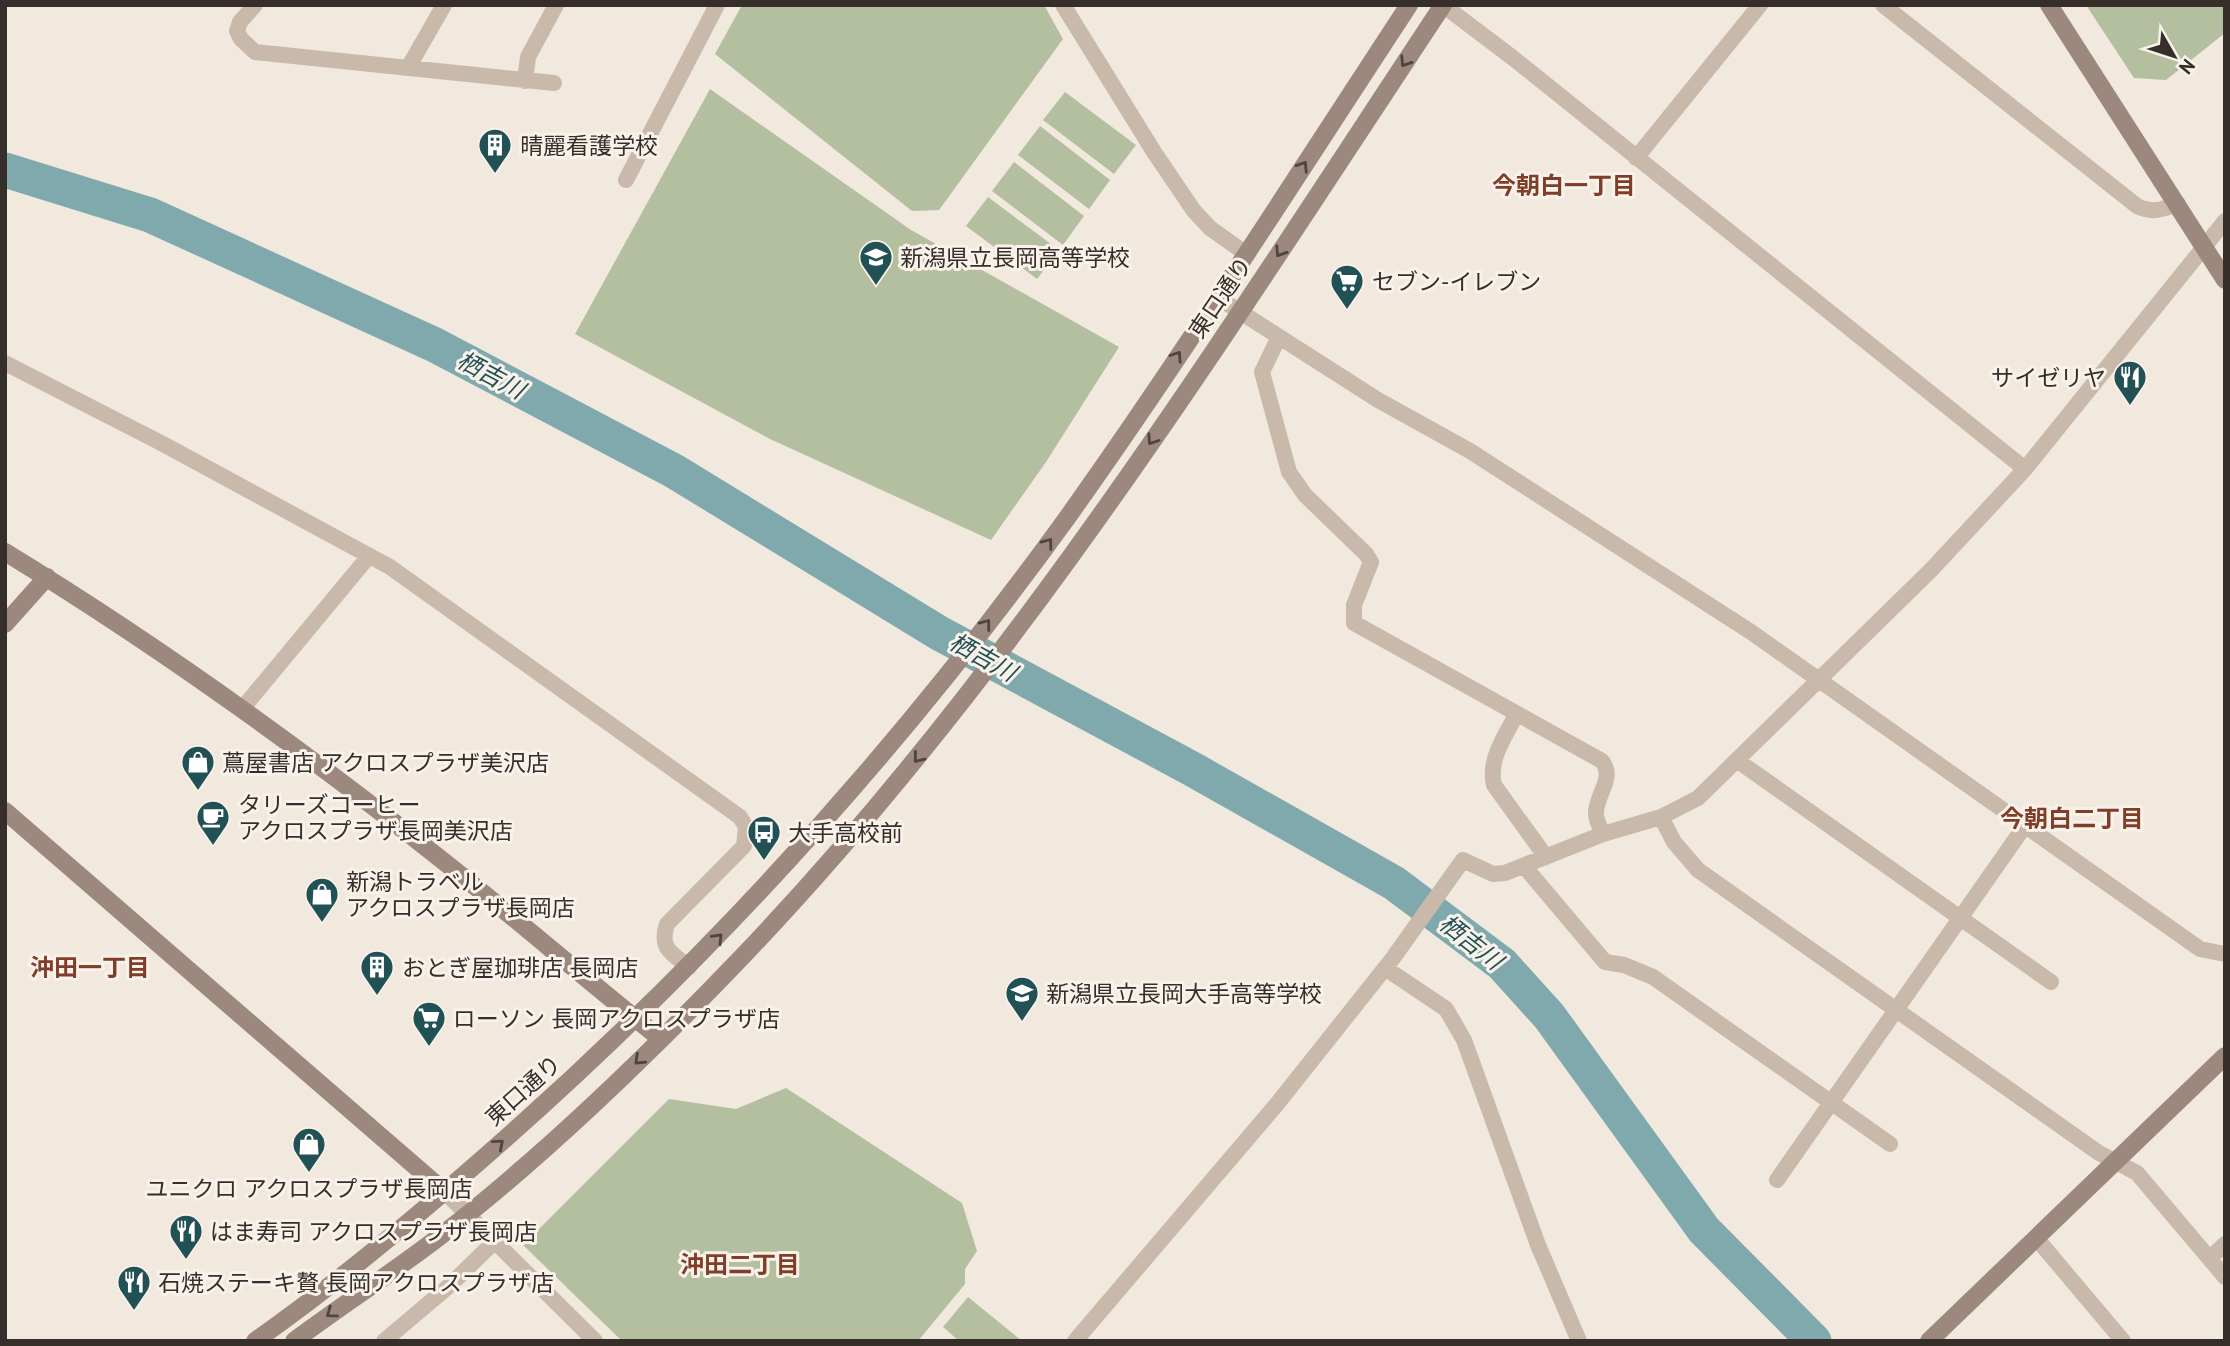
<svg xmlns="http://www.w3.org/2000/svg" width="2230" height="1346" viewBox="0 0 2230 1346" font-family="'PT Sans','Noto Sans JP',sans-serif">
<style>
.green{fill:#b4bf9f}
.lines{fill:none;stroke-linecap:round;stroke-linejoin:round}
.river{stroke:#7fa9ac;stroke-width:35}
.street{stroke:#c8b9ab;stroke-width:16}
.secondary{stroke:#9c887c;stroke-width:18}
.oneway{stroke:#50443e}
.labels{text-anchor:middle;dominant-baseline:central;stroke-width:6;stroke-linejoin:round;paint-order:stroke}
.poi-label{font-size:23px;fill:#362e2a;stroke:#f9f2ea;text-anchor:start}
.street-label{font-size:23px;fill:#362e2a;stroke:#f9f2ea}
.neighbourhood-label{font-size:24px;font-weight:bold;fill:#803e28;stroke:#f9f2ea}
.water-label{font-size:24px;font-style:italic;fill:#225155;stroke:#f9f2ea}
</style>
<rect width="100%" height="100%" fill="#f1e8de"/>
<path class="green" d="M742 5H1044L1063 39 939 210 912 211 715 54Z
M2086 5H2225V33L2166 80 2134 78Z
M710 89 911 230 1119 347 1046 462 991 540 770 439 575 334Z
M1065 92 1136 145 1114 174 1043 120Z
M1040 126 1110 180 1089 209 1018 155Z
M1014 162 1084 216 1063 245 992 191Z
M988 197 1059 250 1037 279 966 226Z
M786 1088 962 1203 977 1251 965 1269V1284L918 1341H622L523 1245 669 1099 736 1109Z
M968 1297 1022 1341H959L943 1327Z"/>
<g class="lines">
<path class="river" d="M5 170 150 215 435 345 674 471 939 633 1194 770 1394 883 1502 964 1549 1016 1704 1230 1814 1341"/>
<path class="street" d="M255 5 240 22 237 31 241 39 255 52 554 83
M1063 5 1154 152 1194 211 1210 228 1245 253
M1443 5 1513 58 2025 469
M1883 5 2137 206C2152 214 2163 209 2178 204
M408 68 444 5
M525 81 528 57 556 5
M1636 158 1760 5
M626 180 717 5
M1217 297 1378 400 1470 451 1751 632 2200 949 2225 954
M1278 339 1262 372 1289 472 1305 495 1366 554 1371 562 1354 605V623L1602 761C1615 778 1597 793 1596 812 1595 819 1600 827 1603 834
M5 363 163 444 390 567 740 817 746 827 744 846 667 924C659 948 671 953 689 967
M242 709 369 556
M1516 715C1505 737 1488 759 1494 785L1546 857
M1738 761 2051 982
M1661 817 1674 842 1698 870 2099 1153 2137 1173 2225 1277
M1524 866 1605 962 1624 965 1653 977 1890 1144
M1385 968 1446 1009 1464 1040 1538 1245 1579 1341
M1777 1180 2024 827
M445 1192 595 1341
M2037 1239 2123 1341
M2210 1258 2225 1244
M384 1341 449 1286 493 1243
M1075 1341 1277 1104 1393 958 1463 860 1493 874 1505 873 1603 834 1661 817 1698 798 1931 570 2025 469 2225 221"/>
<path class="secondary" d="M2049 5 2225 280
M5 552C159 646 306 752 447 864 519 921 589 982 661 1039
M5 624 47 577
M5 811 445 1192
M255 1341C343 1279 425 1210 505 1139 715 953 903 745 1067 518 1186 351 1296 177 1409 5
M294 1341C341 1306 392 1273 439 1237 543 1157 649 1054 740 959 1014 673 1225 334 1443 5
M1929 1341 2225 1056"/>
</g>
<defs><path id="oneway-chevron" d="M-2-3.5L2.5 0L-2 3.5" fill="none" stroke-width="1.6" stroke-linecap="round" stroke-linejoin="round" transform="scale(1.75)"/></defs>
<g class="oneway">
<use href="#oneway-chevron" transform="translate(1405 62) rotate(123)"/>
<use href="#oneway-chevron" transform="translate(1303 166) rotate(-57)"/>
<use href="#oneway-chevron" transform="translate(1280 252) rotate(123)"/>
<use href="#oneway-chevron" transform="translate(1177 356) rotate(-56)"/>
<use href="#oneway-chevron" transform="translate(1152 440) rotate(124)"/>
<use href="#oneway-chevron" transform="translate(1048 543) rotate(-53)"/>
<use href="#oneway-chevron" transform="translate(986 624) rotate(-53)"/>
<use href="#oneway-chevron" transform="translate(918 758) rotate(129)"/>
<use href="#oneway-chevron" transform="translate(718 938) rotate(-46)"/>
<use href="#oneway-chevron" transform="translate(639 1060) rotate(137)"/>
<use href="#oneway-chevron" transform="translate(499 1144) rotate(-41)"/>
<use href="#oneway-chevron" transform="translate(331 1313) rotate(144)"/>
</g>
<defs>
<symbol id="building-pin" viewBox="-11 -11 22 30"><path d="M0 17L-7.5 6A9.5 9.5 0 1 1 7.5 6Z" fill="#225155" stroke="#f9f2ea"/><path d="M-4-6H4V6H1V3H-1V6H-4ZM-2.5-4.3h1.7v1.8h-1.7ZM.8-4.3h1.7v1.8H.8ZM-2.5-1h1.7V.8h-1.7ZM.8-1h1.7V.8H.8Z" fill="#fff"/></symbol>
<symbol id="school-pin" viewBox="-11 -11 22 30"><path d="M0 17L-7.5 6A9.5 9.5 0 1 1 7.5 6Z" fill="#225155" stroke="#f9f2ea"/><path d="M0-5L7-2L0 1L-7-2ZM-4 1L0 2.5L4 1V4Q0 6-4 4Z" fill="#fff"/></symbol>
<symbol id="supermarket-pin" viewBox="-11 -11 22 30"><path d="M0 17L-7.5 6A9.5 9.5 0 1 1 7.5 6Z" fill="#225155" stroke="#f9f2ea"/><path d="M-6-5.5h2.5l.6 2H6L4.5 2H-2.5L-4.4-4H-6ZM-1.5 3.2a1.3 1.3 0 1 0 .1 0ZM3 3.2a1.3 1.3 0 1 0 .1 0Z" fill="#fff"/></symbol>
<symbol id="restaurant-pin" viewBox="-11 -11 22 30"><path d="M0 17L-7.5 6A9.5 9.5 0 1 1 7.5 6Z" fill="#225155" stroke="#f9f2ea"/><path d="M-5-6h1v4h1v-4h1v4h1v-4h1v5L-1.5 .5V6h-2V.5L-5-1ZM5-6V6H3V1.5H1.5Q1.5-4 5-6Z" fill="#fff"/></symbol>
<symbol id="shop-pin" viewBox="-11 -11 22 30"><path d="M0 17L-7.5 6A9.5 9.5 0 1 1 7.5 6Z" fill="#225155" stroke="#f9f2ea"/><path d="M-5-2.5h2.3a2.7 3.5 0 0 1 5.4 0H5L5.5 6h-11ZM-1.5-2.5h3a1.5 2.3 0 0 0-3 0Z" fill="#fff"/></symbol>
<symbol id="cafe-pin" viewBox="-11 -11 22 30"><path d="M0 17L-7.5 6A9.5 9.5 0 1 1 7.5 6Z" fill="#225155" stroke="#f9f2ea"/><path d="M-5.5-4.5H6V0H3Q3 3.5 0 3.5H-2.5Q-5.5 3.5-5.5 0ZM3-3.2v2h1.7v-2ZM-6 4.5H4V6H-6Z" fill="#fff"/></symbol>
<symbol id="bus-pin" viewBox="-11 -11 22 30"><path d="M0 17L-7.5 6A9.5 9.5 0 1 1 7.5 6Z" fill="#225155" stroke="#f9f2ea"/><path d="M-5-6H5V4H4V6H2V4H-2V6H-4V4H-5ZM-3.5-4V0h7V-4ZM-3.5 1.2v1.5H-2V1.2ZM2 1.2v1.5H3.5V1.2Z" fill="#fff"/></symbol>
</defs>
<g fill-rule="evenodd">
<use href="#building-pin" x="476" y="126" width="38" height="52"/>
<use href="#school-pin" x="857" y="238" width="38" height="52"/>
<use href="#supermarket-pin" x="1328" y="262" width="38" height="52"/>
<use href="#restaurant-pin" x="2111" y="358" width="38" height="52"/>
<use href="#shop-pin" x="179" y="743" width="38" height="52"/>
<use href="#cafe-pin" x="194" y="798" width="38" height="52"/>
<use href="#bus-pin" x="745" y="813" width="38" height="52"/>
<use href="#shop-pin" x="303" y="875" width="38" height="52"/>
<use href="#building-pin" x="358" y="948" width="38" height="52"/>
<use href="#school-pin" x="1003" y="974" width="38" height="52"/>
<use href="#supermarket-pin" x="410" y="999" width="38" height="52"/>
<use href="#shop-pin" x="290" y="1125" width="38" height="52"/>
<use href="#restaurant-pin" x="167" y="1212" width="38" height="52"/>
<use href="#restaurant-pin" x="115" y="1263" width="38" height="52"/>
</g>
<g class="labels">
<g class="poi-label">
<text x="520" y="145">晴麗看護学校</text>
<text x="900" y="257">新潟県立長岡高等学校</text>
<text x="1372" y="281">セブン-イレブン</text>
<text x="2106" y="377" text-anchor="end">サイゼリヤ</text>
<text x="222" y="762">蔦屋書店 アクロスプラザ美沢店</text>
<text x="238" y="804">タリーズコーヒー<tspan x="238" dy="26">アクロスプラザ長岡美沢店</tspan></text>
<text x="788" y="832">大手高校前</text>
<text x="346" y="881">新潟トラベル<tspan x="346" dy="26">アクロスプラザ長岡店</tspan></text>
<text x="402" y="967">おとぎ屋珈琲店 長岡店</text>
<text x="1046" y="993">新潟県立長岡大手高等学校</text>
<text x="453" y="1018">ローソン 長岡アクロスプラザ店</text>
<text x="309" y="1188" text-anchor="middle">ユニクロ アクロスプラザ長岡店</text>
<text x="210" y="1231">はま寿司 アクロスプラザ長岡店</text>
<text x="158" y="1282">石焼ステーキ贅 長岡アクロスプラザ店</text>
</g>
<g class="street-label">
<text transform="translate(1220 297) rotate(-56)">東口通り</text>
<text transform="translate(523 1090) rotate(-42)">東口通り</text>
</g>
<g class="neighbourhood-label">
<text x="1564" y="185">今朝白一丁目</text>
<text x="2072" y="818">今朝白二丁目</text>
<text x="90" y="967">沖田一丁目</text>
<text x="740" y="1264">沖田二丁目</text>
</g>
<g class="water-label">
<text transform="translate(491 375) rotate(28)">栖吉川</text>
<text transform="translate(983 657) rotate(29)">栖吉川</text>
<text transform="translate(1471 942) rotate(38)">栖吉川</text>
</g>
</g>
<rect width="2230" height="1346" fill="none" stroke="#362e2a" stroke-width="14"/>
<g transform="translate(2174 56) rotate(129)" stroke="#f9f2ea" stroke-width="5" paint-order="stroke">
<path d="M0-5L12 26L0 18L-12 26Z" fill="#362e2a"/>
<text y="-10" font-size="19" font-weight="bold" text-anchor="middle" fill="#362e2a">N</text>
</g>
</svg>
